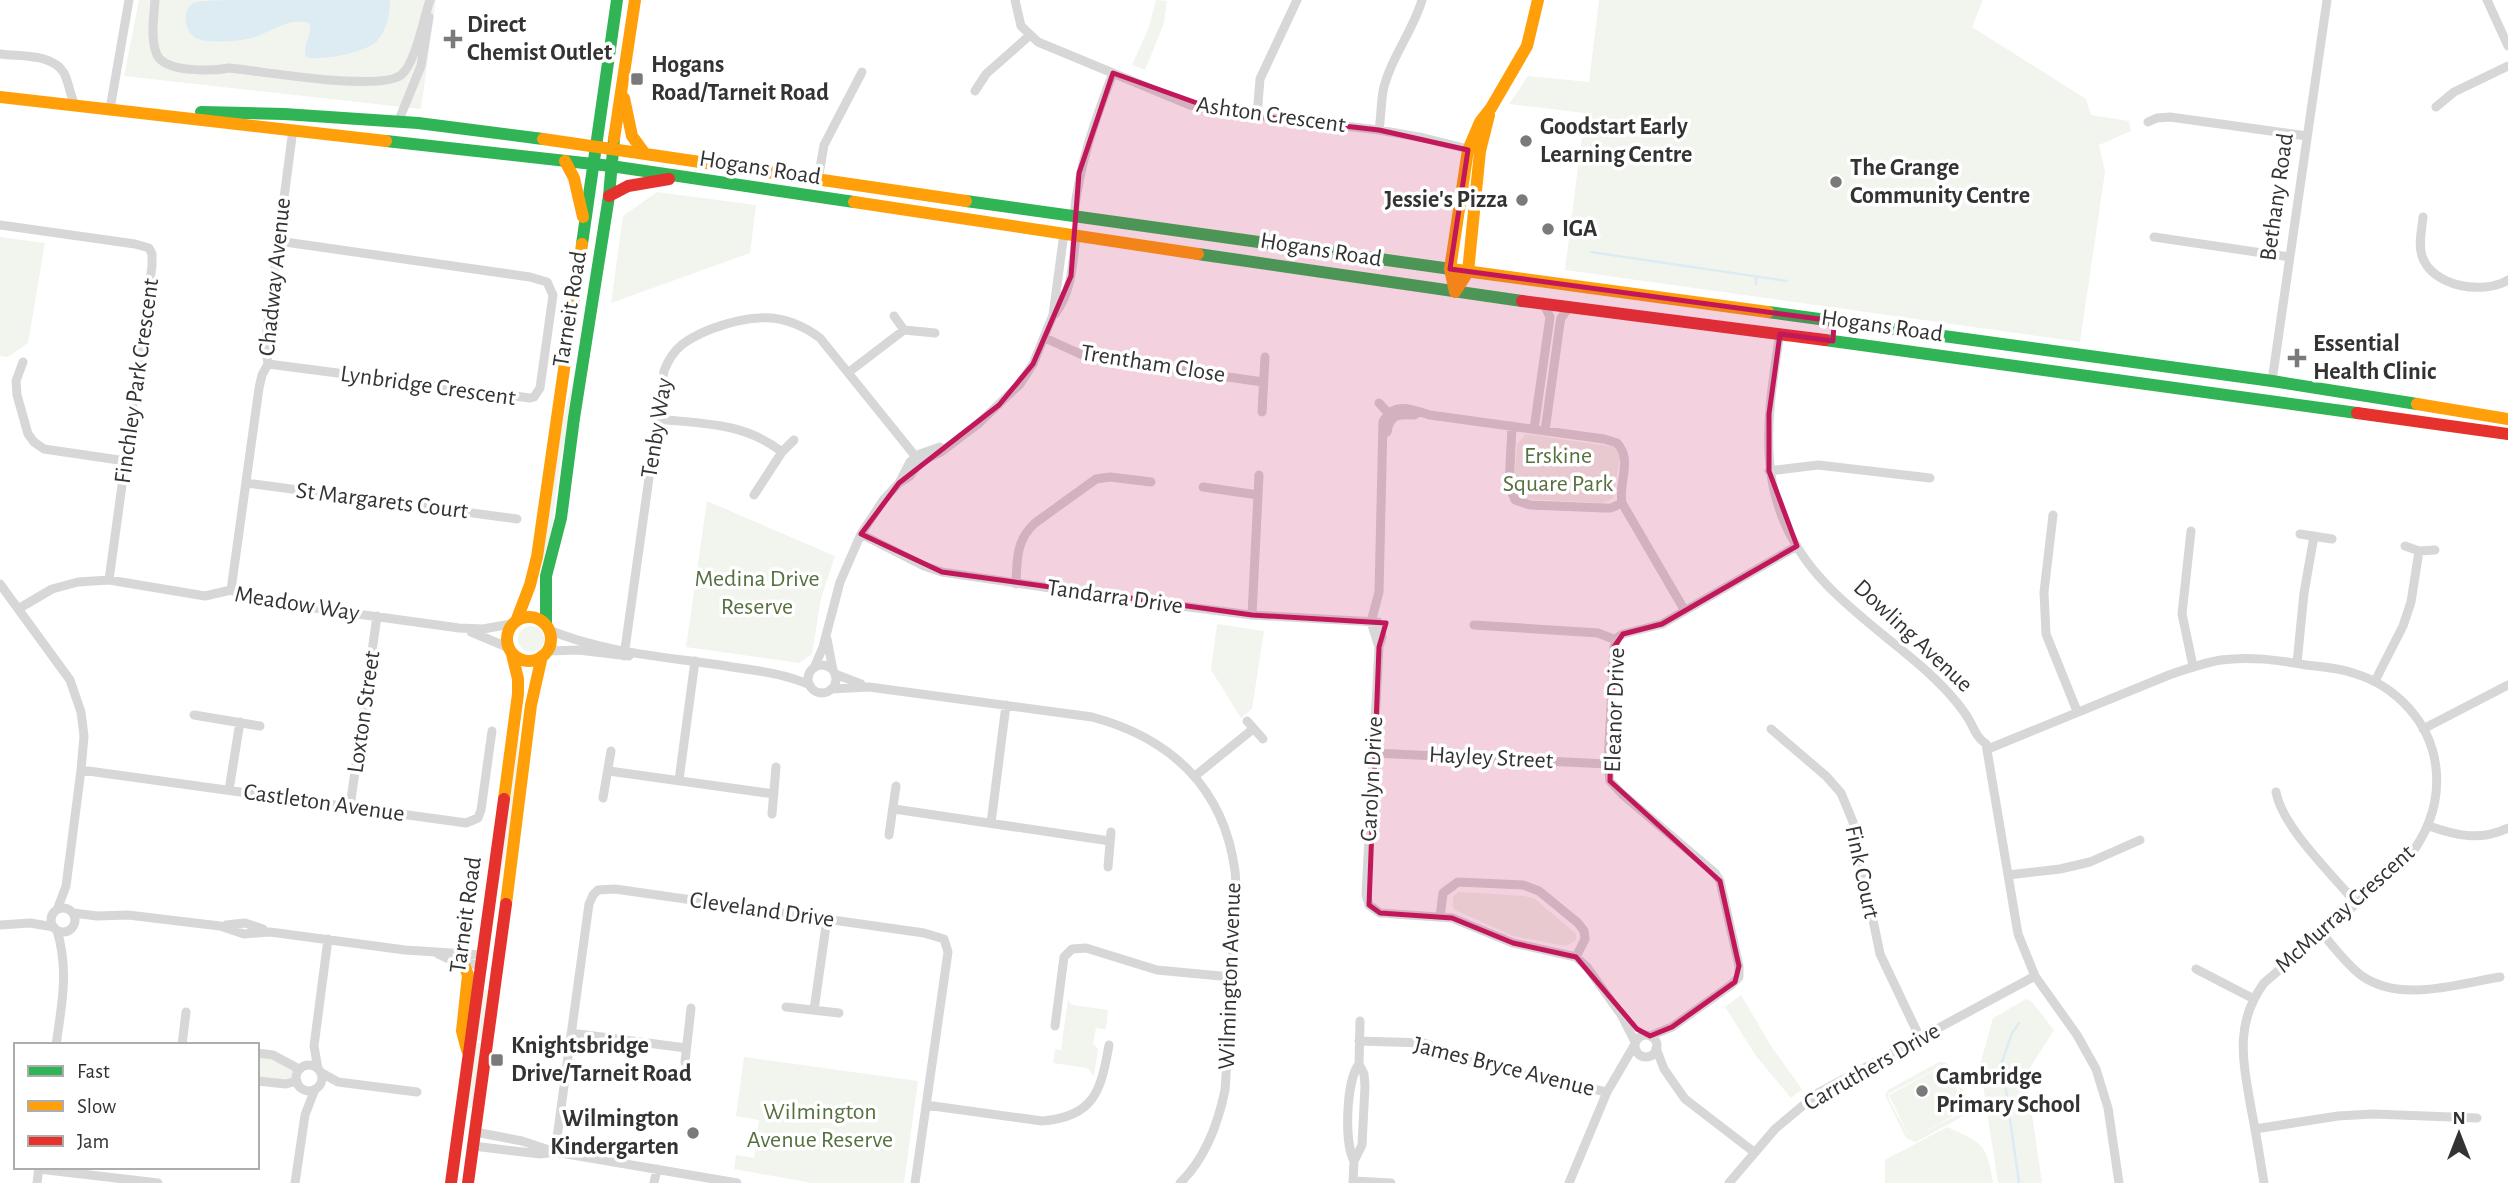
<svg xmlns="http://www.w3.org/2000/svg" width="2508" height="1183" viewBox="0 0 2508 1183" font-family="'Alegreya Sans',sans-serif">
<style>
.green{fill:#f1f5ed;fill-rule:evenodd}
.water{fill:#ddebf3}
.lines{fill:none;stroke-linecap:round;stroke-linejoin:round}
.stream{stroke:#ddebf3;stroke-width:2.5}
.street{stroke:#d7d7d7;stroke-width:9}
.fast{stroke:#30b455;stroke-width:12}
.slow{stroke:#ff9f0a;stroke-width:12}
.jam{stroke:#e5322d;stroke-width:12}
.marked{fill:#c2185b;fill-opacity:0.2;stroke:#c2185b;stroke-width:5;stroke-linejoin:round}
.poi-dot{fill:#7a7a7a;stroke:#fff;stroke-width:2.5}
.labels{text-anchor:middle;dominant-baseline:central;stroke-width:7;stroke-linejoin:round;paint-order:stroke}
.poi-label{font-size:24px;font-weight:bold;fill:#333;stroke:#fff;text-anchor:start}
.street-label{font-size:24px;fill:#333;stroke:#fff}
.park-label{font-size:24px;fill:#56703f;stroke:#fff}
</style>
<rect width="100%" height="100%" fill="#fff"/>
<path class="green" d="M139 0H436L421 109 124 76Z
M1156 0 1167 1 1164 23 1145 70 1132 65 1149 27Z
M1599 0H1983L1972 27 2086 99 2091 115 2129 121 2131 131 2099 145 2105 172 2080 342 1565 270 1585 113 1509 104 1528 76 1589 82Z
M657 192 756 205 750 253 611 303 623 216Z
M0 237 45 243 28 343 8 357 0 356Z
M580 349 574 401 560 462 551 534 544 561 541 560 556 451Z
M1526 434 1615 447 1620 457 1613 498 1603 503 1525 499 1519 496 1514 486 1517 444Z
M707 501 835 556 821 598 812 654 799 663 686 647Z
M1217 624 1264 631 1252 709 1241 718 1211 670Z
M518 639a13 13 0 1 1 26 0a13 13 0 1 1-26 0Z
M515 737 519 738C517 789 510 837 498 887L494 885Z
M1458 892 1524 896 1535 899 1576 934V940L1566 946 1513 936 1455 910 1453 906V897Z
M480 989 489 990 482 1041 473 1040Z
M1741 995 1771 1046 1802 1089 1791 1098 1756 1056 1725 1007Z
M2026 999 2031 1001 2054 1030 2026 1074 2042 1183H1998L1980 1065 1993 1018Z
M1068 1000 1072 1005 1108 1010 1106 1029 1096 1028 1093 1044 1098 1049 1094 1076 1087 1068 1053 1063 1055 1049 1061 1050Z
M477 1042 481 1044 472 1108H465L473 1043Z
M257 1057 271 1058 293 1070V1079L290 1081 257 1077Z
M744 1057 918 1081 904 1183H812L734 1169 736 1155 754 1158 759 1120 736 1116Z
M1939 1062H1945L1950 1066 1970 1103 1971 1109 1967 1114 1916 1142 1906 1138 1885 1095 1888 1090ZM1945 1064 1968 1104V1109L1912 1139 1967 1108 1944 1065 1889 1095 1910 1138 1889 1100 1888 1094Z
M1947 1127C1982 1143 1987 1143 1993 1183H1885V1160Z"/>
<path class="water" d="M226 0H390C390 14 387 31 376 42 363 53 322 61 306 57 302 46 312 36 310 24 294 16 273 30 258 36 244 41 207 45 194 37 184 30 182 10 193 3 201 0 217 1 226 0Z"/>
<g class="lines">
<path class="stream" d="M1591 252 1787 281
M1756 276V284
M2019 1183 2002 1062 2012 1033 2019 1023"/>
<path class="street" d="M155 0C154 16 150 39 157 55 166 73 213 71 229 68 261 71 379 92 401 75 415 65 424 17 430 0
M1015 0 1021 26 1038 42 1190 105 1222 112 1379 130 1424 138 1472 150
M2487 0 2508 46
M0 54C20 57 52 53 64 73 69 83 70 95 75 105
M975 91 986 74 1029 36
M2436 107 2454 92 2508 66
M110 109 129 0
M1257 116 1260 79 1297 0
M398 122 421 66 429 17
M2148 122 2157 118 2170 117 2307 136
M1379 130C1381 117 1381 104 1383 91 1390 59 1413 31 1422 0
M818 180 824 145 862 72
M1074 215C1079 165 1095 120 1113 73
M2423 217C2422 229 2418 244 2422 256 2432 287 2483 295 2508 280
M0 225 135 244 149 248 152 254V266L109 580
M2154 237 2290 257
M1055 314C1072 292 1073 262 1076 235
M894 316 904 330
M1780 333C1765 428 1753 507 1825 583 1854 614 1890 639 1922 667 1939 682 1956 699 1968 718 1974 728 1976 737 1986 744L2018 934 2035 976 2077 1035 2096 1069 2108 1108 2119 1183
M1045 338 1087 357 1263 382
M23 362 16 381 17 395 28 434 34 442 44 449 126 461
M268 364 530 398 534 397 540 388 553 295 547 282 530 277 278 241
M849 372 904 330 935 333
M2272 381 2327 0
M1379 403 1392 417
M1262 412 1265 357
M657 419C703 424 744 422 782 452
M1512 426 1509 486 1515 500 1530 505 1604 508H1611L1622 503
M1534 429 1550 317 1543 302
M1545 431 1560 323 1561 318 1570 306
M1387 432C1390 414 1398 414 1415 415
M1769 471 1818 465 1930 478
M246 483 517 519
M899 483 910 476 920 462 941 452 978 424 1020 384 1033 364 1053 315 1064 233
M1203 487 1258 495
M754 495 782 452 794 440
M2053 515 2044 592 2046 634 2077 711
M2191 531 2182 614 2193 666
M861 534 924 566 942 572 1125 599 1252 615 1376 622
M2300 534 2332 539
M2405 546 2419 551 2435 550
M0 584 70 680 81 712 84 736 81 770 66 886 57 910
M1016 584C1017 560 1016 540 1035 523L1096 479 1110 477 1151 482
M231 590 259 388 262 375 268 364 265 344 293 129
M18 609 52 589 78 582 109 580 205 596 231 590 249 599 459 628 483 629 511 624
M1252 615 1259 475
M1378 622 1382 637 1379 647 1366 894 1369 905 1380 913 1452 918 1513 943 1576 957 1587 967 1622 1016 1635 1042
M1474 625 1598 633 1616 640
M549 630C607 654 671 657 732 667 760 671 785 674 810 685
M471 632 507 647
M827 639 833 670
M1379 647 1371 622 1379 592 1383 422C1393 401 1412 409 1430 415L1604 439 1617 443C1633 460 1618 482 1622 503L1685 611
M548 651 578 650 629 656
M624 656 664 371C673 347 687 339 711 329 751 314 784 311 820 338L920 462
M2297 663 2304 593 2314 536
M808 679a14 14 0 1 1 28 0a14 14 0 1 1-28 0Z
M814 668 823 647 840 582 861 534 884 499 899 483 910 462 920 454 940 447
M835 674 861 684
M2375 681 2403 626 2411 602 2419 551
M831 689 869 687 1092 717C1171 738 1224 788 1235 871 1239 906 1233 942 1231 978 1228 1015 1228 1052 1225 1090 1218 1124 1206 1158 1180 1183
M194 715 260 726
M1247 721 1263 739
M1771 729 1826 776 1841 793 1853 822 1880 954 1920 1038
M2423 729 2508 685
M1988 749 2169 675C2186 669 2203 663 2221 660 2249 656 2278 660 2306 665 2322 667 2338 668 2353 673 2397 686 2431 723 2436 768 2440 804 2428 834 2405 862L2264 983C2234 1024 2243 1061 2251 1108 2256 1133 2260 1158 2264 1183
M1373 753 1608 764
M81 770 466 823 478 818 481 810 492 731
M609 771 774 794
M1195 776 1253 729
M679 780 695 661
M229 790 240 722
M2276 792C2282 827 2333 875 2356 903
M603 798 611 751
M350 807 377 616
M894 809 1110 841
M772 814 776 767
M991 823 1006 705
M2429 826C2457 836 2480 841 2508 828
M889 835 896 786
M1108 867 1111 832
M2008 875 2060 869 2090 862 2140 840
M51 920a12 12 0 1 1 24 0a12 12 0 1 1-24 0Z
M73 913 97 916 128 915 220 926 244 934 270 932 405 950 482 955
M1440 917 1443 893 1458 882 1523 885 1539 891 1578 923 1584 931 1585 939 1576 957
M0 925 30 923 54 927
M226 925 245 923 263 929
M2321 932C2334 947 2346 964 2362 976 2401 1003 2457 984 2500 977
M438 954 453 961 480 965
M2196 969 2252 998
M786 1007 839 1013
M814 1010 827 919
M1055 1026 1064 957 1072 949 1086 948 1157 970 1231 977
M571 1033 686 1048
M1635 1046a11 11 0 1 1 22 0a11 11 0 1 1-22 0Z
M1650 1036 1672 1027 1731 985 1739 977V966L1720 881 1715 873 1622 794 1610 781 1608 764 1614 647 1618 637 1623 634 1662 624 1797 546
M1359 1041 1424 1043 1479 1065 1607 1092
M56 1045C62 1003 69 971 57 930
M182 1045 186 1012
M1656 1048 1664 1069 1685 1099 1754 1152
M257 1053 273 1055 299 1069
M685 1062 691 1008
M296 1078a13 13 0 1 1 26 0a13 13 0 1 1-26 0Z
M318 1069 314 1046 328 939
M320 1072 338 1082 417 1092
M257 1081 286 1084 297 1081
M926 1105 1042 1121C1094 1117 1101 1091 1109 1045
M2255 1129 2338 1116 2373 1114 2477 1118
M475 1132 522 1141 555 1152 737 1183
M473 1146 540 1154 555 1152
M555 1152 589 904 593 895 598 890 615 889 924 933 944 939 948 952 915 1183
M1354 1161C1344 1142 1346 1081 1359 1064
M39 1169 158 1183
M1353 1181 1391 1183
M37 1183 39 1167
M295 1183 305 1115 315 1089
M654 1183 657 1169
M1353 1183 1354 1161 1362 1145 1365 1086 1364 1074 1359 1064 1360 1021
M1569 1183 1607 1092 1635 1044
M1729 1183 1775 1129 1818 1093 2035 976"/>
<path class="fast" d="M201 112 284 114 418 123 543 139
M386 141 611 166 854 202
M966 201 1458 270
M582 244 617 0
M1198 254 1522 301
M1768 312 2272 381 2417 404
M1825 340 2357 413
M546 624V576L561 518 574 418 609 196 614 139"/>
<path class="slow" d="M0 97 386 141
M624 98 632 136 645 154
M543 139 966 201
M614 139 635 0
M565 161 574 178 583 217
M854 202 1198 254
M1458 270 1768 312
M1455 292 1450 269 1468 150 1480 122 1491 108 1527 46 1538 0
M1455 292 1468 272 1480 151 1489 115
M2417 404 2508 419
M507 639a22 22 0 1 1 44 0a22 22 0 1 1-44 0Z
M517 619 530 585 537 557 582 244
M504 799 518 694V679L512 654
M506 904 531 705 542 656
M463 962 468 975 462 1031 467 1050"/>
<path class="jam" d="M609 196 628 186 669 179
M1522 301 1825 340
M2357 413 2508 434
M451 1183 504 799
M468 1183 506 904"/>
</g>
<path class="marked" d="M1113 73 1222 112 1379 130 1468 150 1450 269 1834 321 1833 341 1780 334 1778 349 1769 414V471L1797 546 1662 624 1623 634 1614 647 1610 781 1720 881 1739 966 1735 982 1672 1027 1650 1036 1637 1029 1576 957 1513 943 1452 918 1380 913 1369 905 1379 647 1386 623 1252 615 942 572 861 534 899 483 999 405 1033 364 1071 276 1079 173Z"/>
<g class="poi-dot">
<path d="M449.5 28.5h7v7h7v7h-7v7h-7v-7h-7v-7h7z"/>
<rect x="630" y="72" width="14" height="14" rx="3.5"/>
<circle cx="1526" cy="141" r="7"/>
<circle cx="1836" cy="182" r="7"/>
<circle cx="1522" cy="200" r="7"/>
<circle cx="1548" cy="229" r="7"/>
<path d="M2293.5 347.5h7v7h7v7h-7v7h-7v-7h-7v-7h7z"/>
<rect x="490" y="1053" width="14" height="14" rx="3.5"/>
<circle cx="1922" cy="1091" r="7"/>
<circle cx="693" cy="1133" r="7"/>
</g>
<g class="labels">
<g class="poi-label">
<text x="467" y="25">Direct<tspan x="467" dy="28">Chemist Outlet</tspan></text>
<text x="651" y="65">Hogans<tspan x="651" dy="28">Road/Tarneit Road</tspan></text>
<text x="1540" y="127">Goodstart Early<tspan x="1540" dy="28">Learning Centre</tspan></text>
<text x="1850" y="168">The Grange<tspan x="1850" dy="28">Community Centre</tspan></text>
<text x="1508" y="200" text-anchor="end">Jessie's Pizza</text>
<text x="1562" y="229">IGA</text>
<text x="2313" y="344">Essential<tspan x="2313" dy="28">Health Clinic</tspan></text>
<text x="511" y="1046">Knightsbridge<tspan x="511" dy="28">Drive/Tarneit Road</tspan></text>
<text x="1936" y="1077">Cambridge<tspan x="1936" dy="28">Primary School</tspan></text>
<text x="679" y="1119" text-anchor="end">Wilmington<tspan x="679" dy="28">Kindergarten</tspan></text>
</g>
<g class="street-label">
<text transform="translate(1271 115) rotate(8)">Ashton Crescent</text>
<text transform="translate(760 168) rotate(9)">Hogans Road</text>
<text transform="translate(2277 197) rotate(-82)">Bethany Road</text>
<text transform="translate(1321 250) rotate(9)">Hogans Road</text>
<text transform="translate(275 277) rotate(-84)">Chadway Avenue</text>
<text transform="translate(570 309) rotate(-81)">Tarneit Road</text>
<text transform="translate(1882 326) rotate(8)">Hogans Road</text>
<text transform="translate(1153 364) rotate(9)">Trentham Close</text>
<text transform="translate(137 381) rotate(-82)">Finchley Park Crescent</text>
<text transform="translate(428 386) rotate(8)">Lynbridge Crescent</text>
<text transform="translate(657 428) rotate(-81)">Tenby Way</text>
<text transform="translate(382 501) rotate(7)">St Margarets Court</text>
<text transform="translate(1115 597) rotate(8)">Tandarra Drive</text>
<text transform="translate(297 604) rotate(9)">Meadow Way</text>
<text transform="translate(1913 636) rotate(43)">Dowling Avenue</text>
<text transform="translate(1615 710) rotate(-88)">Eleanor Drive</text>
<text transform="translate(364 712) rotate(-82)">Loxton Street</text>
<text transform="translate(1491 758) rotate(3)">Hayley Street</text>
<text transform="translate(1372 779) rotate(-87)">Carolyn Drive</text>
<text transform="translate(324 803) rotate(8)">Castleton Avenue</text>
<text transform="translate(1862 872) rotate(78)">Fink Court</text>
<text transform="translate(2345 909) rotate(-42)">McMurray Crescent</text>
<text transform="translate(762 910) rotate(8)">Cleveland Drive</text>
<text transform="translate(466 915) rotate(-82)">Tarneit Road</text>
<text transform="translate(1230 976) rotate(-88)">Wilmington Avenue</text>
<text transform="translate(1504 1067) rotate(14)">James Bryce Avenue</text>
<text transform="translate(1872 1067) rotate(-30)">Carruthers Drive</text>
</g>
<g class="park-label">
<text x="1558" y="456">Erskine<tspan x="1558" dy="28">Square Park</tspan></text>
<text x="757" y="579">Medina Drive<tspan x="757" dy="28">Reserve</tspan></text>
<text x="820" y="1112">Wilmington<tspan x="820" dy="28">Avenue Reserve</tspan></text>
</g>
</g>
<rect x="14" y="1043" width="245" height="126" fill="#ffffff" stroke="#adadad" stroke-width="2"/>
<rect x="28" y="1066" width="35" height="10" fill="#30b455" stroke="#adadad" stroke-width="2"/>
<text x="77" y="1078" font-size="21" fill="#333333">Fast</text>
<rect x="28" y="1101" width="35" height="10" fill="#ff9f0a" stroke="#adadad" stroke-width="2"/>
<text x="77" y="1113" font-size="21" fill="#333333">Slow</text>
<rect x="28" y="1136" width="35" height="10" fill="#e5322d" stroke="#adadad" stroke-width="2"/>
<text x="77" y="1148" font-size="21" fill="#333333">Jam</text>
<g transform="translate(2459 1134)" stroke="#ffffff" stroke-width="5" paint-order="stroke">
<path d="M0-5L12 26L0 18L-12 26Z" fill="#333333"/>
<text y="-10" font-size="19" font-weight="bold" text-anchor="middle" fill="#333333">N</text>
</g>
</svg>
